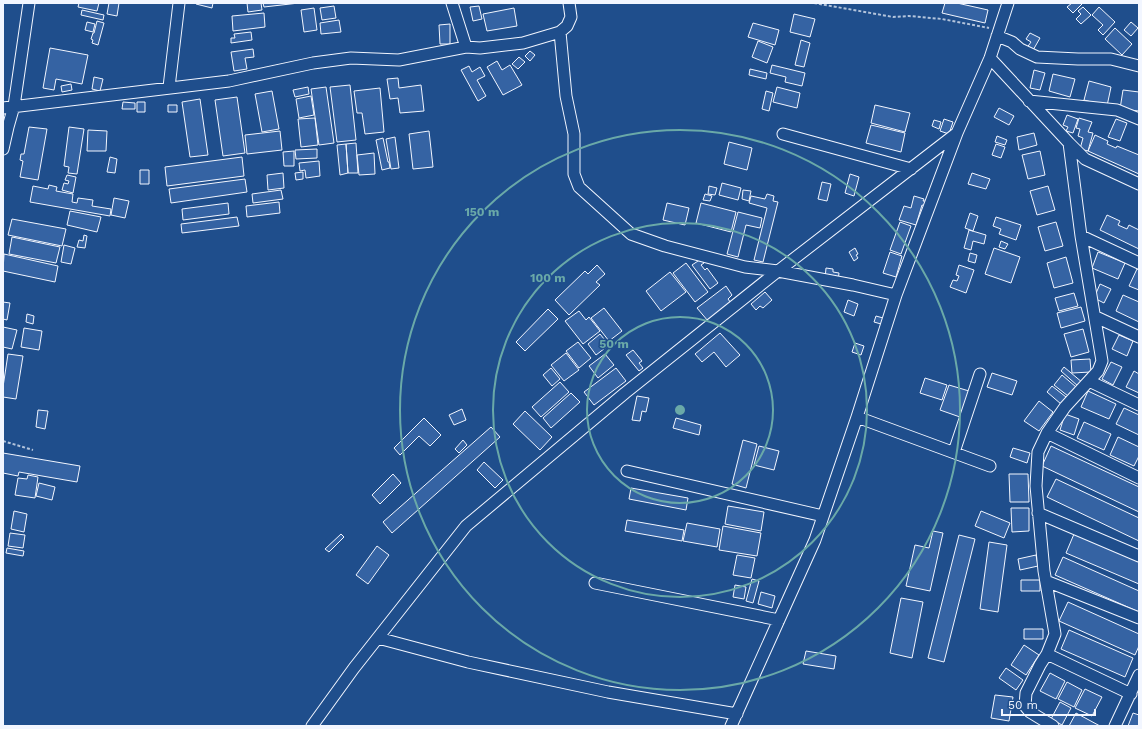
<svg xmlns="http://www.w3.org/2000/svg" width="1142" height="729" viewBox="0 0 1142 729" font-family="'Work Sans',sans-serif">
<style>
.building{fill:#3563a3;stroke:#f2f6ff}
.lines{fill:none;stroke-linecap:round;stroke-linejoin:round}
.street-casing{stroke:#f2f6ff;stroke-width:13}
.path{stroke:#b3c4dc;stroke-width:2;stroke-dasharray:3 2;stroke-linecap:butt}
.street{stroke:#1f4e8c;stroke-width:11}
.ring{fill:none;stroke:#6aa9a8;stroke-width:2}
.centre{fill:#6aa9a8;stroke:#1f4e8c;stroke-width:2}
.ring-label{font-size:12px;text-anchor:middle;font-weight:bold;fill:#6aa9a8;stroke:#1f4e8c;stroke-width:3;stroke-linejoin:round;paint-order:stroke}
</style>
<rect width="100%" height="100%" fill="#1f4e8c"/>
<path class="building" d="M79 3H99L97 11 78 7Z
M109 3H119L117 16 107 14Z
M196 3H213L212 8 196 4Z
M247 3H261L262 10 248 12Z
M263 3H299L264 7Z
M945 3H957L988 10 985 23 942 13Z
M1072 3H1083L1073 13 1067 7Z
M334 6 336 18 322 20 320 8Z
M479 6 482 19 473 21 470 7Z
M1083 7 1091 15 1081 24 1076 19 1081 14 1078 11Z
M1099 7 1115 22 1103 35 1098 30 1103 25 1092 15Z
M314 8 317 30 304 32 301 10Z
M514 8 517 26 487 31 483 14Z
M82 10 104 15 103 20 81 15Z
M264 13 265 27 233 31 232 16Z
M794 14 815 19 810 37 790 32Z
M339 20 341 32 321 34 320 23Z
M97 21 104 23 98 45 92 43 93 40 91 39 93 33H94Z
M87 22 95 24 93 32 85 30Z
M1131 22 1138 28 1131 36 1124 30Z
M753 23 779 30 775 45 748 37Z
M450 24V44H440L439 25Z
M1115 28 1132 44 1122 55 1105 39Z
M251 32 252 40 231 43V38H235L234 34Z
M1030 33 1040 38 1032 52 1026 49 1031 42 1026 39Z
M801 40 810 43 804 67 795 65Z
M758 41 773 47 767 63 752 57Z
M50 48 88 55 82 84 56 79 54 90 43 88Z
M253 49 254 57 245 58 247 69 234 71 231 52Z
M530 51 535 55 530 61 525 56Z
M519 57 525 62 518 69 512 64Z
M497 61 502 70 510 65 522 85 503 95 487 67Z
M772 65 805 73 802 86 785 82 786 77 770 73Z
M469 66 472 72 480 67 485 76 477 80 486 96 478 101 461 70Z
M750 69 767 73 766 79 749 75Z
M1034 70 1045 73 1040 90 1030 88Z
M1053 74 1075 79 1070 97 1049 91Z
M94 77 103 79 100 91 92 89Z
M398 78 399 88 421 85 424 111 400 113 398 98 390 99 387 79Z
M1089 81 1111 87 1107 106 1084 100Z
M71 84 72 90 62 92 61 86Z
M350 85 356 140 337 142 330 87Z
M308 87 309 94 295 97 293 90Z
M326 87 334 143 319 145 311 89Z
M777 87 800 93 797 108 773 102Z
M380 88 384 132 365 134 362 113H357L354 91Z
M1123 90 1139 92V111L1120 109Z
M272 91 279 129 262 132 255 94Z
M766 91 773 93 769 111 762 109Z
M311 96 314 115 299 118 296 99Z
M237 97 245 153 223 156 215 100Z
M200 99 208 155 190 157 182 102Z
M123 102 135 103V109H122Z
M137 102H145V112H137Z
M168 105H177V112H168Z
M875 105 910 113 905 132 871 123Z
M999 108 1014 116 1009 125 994 117Z
M1067 115 1078 119 1073 133 1066 131 1068 127 1063 125Z
M315 118 318 145 301 147 298 119Z
M1079 118 1092 122 1088 132 1093 133 1088 151 1080 149 1083 138 1078 136 1080 129 1076 128Z
M944 119 953 122 949 134 940 131Z
M1116 119 1127 123 1120 141 1108 137Z
M934 120 941 122 939 129 932 126Z
M871 125 905 133 901 152 866 143Z
M29 127 47 129 38 180 20 177 23 161 20 160 21 154H24Z
M69 127 84 129 77 174 68 173 69 167 64 166Z
M88 130 107 131 106 151H87Z
M280 131 282 150 247 154 245 135Z
M429 131 433 167 413 169 409 134Z
M1034 133 1037 145 1019 150 1017 137Z
M1095 135 1108 141 1107 144 1116 148 1117 146 1139 155V174L1088 151Z
M997 136 1007 140 1005 145 995 142Z
M395 137 399 168 391 169 386 139Z
M383 138 388 162H389L390 168 382 170 376 140Z
M729 142 752 148 747 170 724 164Z
M356 143 358 173H348L346 144Z
M346 144 348 173 340 175 337 145Z
M996 144 1005 147 1001 158 992 155Z
M317 149V158L296 159 295 150Z
M294 151V166H284L283 152Z
M1040 151 1045 175 1028 179 1022 155Z
M374 153 375 174 359 175 357 155Z
M110 157 117 159 115 173 107 172Z
M242 157 244 176 167 186 165 167Z
M319 161 320 176 306 178 305 170 300 171 299 163Z
M140 170H149V184H140Z
M303 172V179L296 180 295 173Z
M283 173 284 188 268 190 267 175Z
M972 173 990 179 986 189 968 184Z
M850 174 859 177 854 196 845 193Z
M67 175 76 177 73 193 62 190 64 183 68 184 69 181 65 180Z
M245 179 247 192 171 203 169 189Z
M822 182 831 184 827 201 818 199Z
M722 183 741 188 738 200 719 195Z
M49 185 57 187 56 191 73 194 72 202 77 203 78 198 93 200 92 206 111 209 110 216 30 202 33 186 48 189Z
M709 186 717 188 715 195 708 194Z
M1048 186 1055 210 1037 215 1030 191Z
M281 190 283 199 253 203 252 194Z
M743 190 751 191 749 201 742 199Z
M705 194 712 196 710 201 703 200Z
M767 194 774 196 773 201 778 202 763 262 754 260 767 208 749 203 751 196 765 199Z
M914 196 924 199 923 201H926L925 206 922 205 916 225 899 220 904 206 911 208Z
M114 198 129 201 125 218 111 215Z
M279 202 280 213 247 217 246 206Z
M228 203 229 214 183 220 182 209Z
M667 203 689 208 685 225 663 220Z
M701 203 736 212 731 232 696 223Z
M70 211 101 217 97 232 67 225Z
M738 212 762 218 760 228 746 225 738 257 727 254Z
M970 213 978 216 973 231 965 228Z
M1107 215 1120 221 1118 225 1127 229 1129 225 1139 230V249L1100 230Z
M237 217 239 226 182 233 181 224Z
M996 217 1021 225 1016 240 999 234 1001 229 993 226Z
M12 219 66 229 62 246 8 235Z
M900 222 911 226 901 254 890 250Z
M1056 222 1063 246 1045 251 1038 227Z
M969 230 986 235 984 244 973 241 971 250 964 248Z
M84 235 87 236 85 248 77 247 79 240 83 241Z
M12 237 60 247 56 263 9 254Z
M1001 241 1008 244 1005 249 999 247Z
M64 245 75 248 71 264 61 262Z
M855 248 858 254 856 255 858 258 854 261 849 252Z
M994 248 1020 257 1011 283 985 274Z
M890 252 902 256 896 277 883 273Z
M1098 252 1125 263 1118 279 1092 268Z
M970 253 977 255 975 263 968 261Z
M4 254 58 266 55 282 3 271Z
M1066 257 1073 283 1054 288 1047 263Z
M701 259 704 263 701 265 705 270 707 268 718 283 710 289 692 265Z
M686 263 708 292 695 302 673 273Z
M597 265 605 274 596 282 600 285 569 315 555 300 585 271 588 274Z
M959 265 974 270 966 293 950 287 953 280 957 281 959 276 956 275Z
M826 268 833 269V272L839 273 838 281 825 279Z
M1137 269 1139 270V290L1129 286Z
M670 272 686 292 661 311 646 291Z
M1100 284 1111 289 1104 303 1094 298Z
M726 286 732 295 728 299 731 303 708 321 697 308Z
M765 292 772 300 763 308 760 306 756 310 751 304Z
M1074 293 1078 306 1059 311 1055 298Z
M1123 295 1139 302V322L1116 311Z
M848 300 858 304 854 316 844 312Z
M3 302 10 303 7 320 3 319Z
M1081 307 1085 321 1061 328 1057 313Z
M604 308 622 331 609 341 591 318Z
M548 309 558 319 525 351 516 342Z
M579 311 586 320 589 317 600 331 583 344 565 321Z
M27 314 34 316 33 324 26 322Z
M876 316 883 318 881 324 874 322Z
M3 327 17 330 12 349 3 347Z
M24 328 42 331 39 350 21 347Z
M1083 329 1089 352 1071 357 1064 334Z
M720 333 740 355 726 367 714 352 702 362 695 354Z
M600 334 609 345 596 355 588 344Z
M1119 335 1133 341 1127 356 1112 349Z
M578 342 591 358 579 368 566 351Z
M855 343 864 346 861 355 852 352Z
M633 350 642 361 639 363 643 368 639 371 626 355Z
M566 353 579 370 564 381 551 365Z
M8 354 23 356 16 399 3 397V387Z
M605 354 614 365 598 378 589 366Z
M1090 359 1091 372 1072 373 1071 360Z
M1111 362 1122 367 1113 385 1102 379Z
M1064 367 1083 383 1079 387 1061 371Z
M551 368 560 379 552 386 543 375Z
M616 368 626 381 594 405 584 392Z
M1134 371 1139 374V393L1126 387Z
M992 373 1017 381 1012 395 987 387Z
M1062 375 1076 387 1068 396 1054 385Z
M925 378 947 385 942 400 920 393Z
M560 382 569 392 541 417 532 407Z
M949 385 969 391 960 417 940 410Z
M1052 386 1066 397 1061 404 1047 392Z
M1088 391 1116 404 1109 419 1081 407Z
M571 393 580 402 551 428 543 418Z
M637 396 649 398 646 412 642 411 640 421 632 420Z
M1039 401 1053 412 1039 431 1024 421Z
M1124 408 1139 415V435L1116 424Z
M462 409 466 420 454 425 449 415Z
M38 410 48 411 45 429 36 427Z
M525 411 552 437 540 450 513 424Z
M1065 414 1079 419 1074 435 1060 430Z
M424 418 441 435 430 446 419 436 400 455 394 448Z
M676 418 701 425 699 435 673 428Z
M1084 422 1111 434 1104 450 1077 438Z
M491 427 500 437 392 533 383 522Z
M1118 437 1139 447V456L1134 466 1110 455Z
M463 440 467 445 459 453 455 449Z
M743 440 757 444 746 488 732 484Z
M759 446 779 451 774 470 754 465Z
M1051 446 1139 487V512L1042 466Z
M1013 448 1030 453 1027 463 1010 457Z
M3 453 80 466 77 482 19 472 18 476 3 473Z
M484 462 503 480 495 488 477 470Z
M393 474 401 483 380 504 372 495Z
M1009 474H1028L1029 502H1010Z
M28 475 38 477 35 498 15 495 18 478 27 479Z
M1056 479 1139 518V541L1047 497Z
M39 483 55 487 52 500 36 496Z
M631 488 688 498 686 510 629 499Z
M728 506 764 512 761 531 725 524Z
M1011 508H1029V531L1012 532Z
M14 511 27 514 24 532 11 529Z
M981 511 1010 523 1004 538 975 526Z
M627 520 684 530 682 541 625 531Z
M687 523 720 529 717 547 683 541Z
M723 526 761 533 757 556 719 550Z
M933 531 943 533 930 591 906 586 915 545 929 548Z
M10 533 25 535 23 548 8 546Z
M341 534 344 537 329 552 325 549Z
M1074 534 1139 561V584L1066 553Z
M959 535 975 539 944 662 928 658Z
M989 542 1007 545 998 612 980 609Z
M377 546 389 555 368 584 356 575Z
M7 548 24 551 23 556 6 553Z
M737 555 755 558 751 578 733 575Z
M1036 555 1038 566 1020 570 1018 559Z
M1063 557 1139 591V612L1055 575Z
M752 579 759 581 753 603 746 601Z
M1021 580H1040V591H1021Z
M735 585 746 587 744 599 733 597Z
M761 592 775 596 772 608 758 604Z
M901 598 923 602 912 658 890 653Z
M1068 602 1139 634V646L1135 655 1059 621Z
M1024 629H1043V639H1024Z
M1069 630 1133 658 1125 677 1061 649Z
M1024 645 1039 655 1026 675 1011 665Z
M806 651 836 656 834 669 803 664Z
M1006 668 1023 680 1016 690 999 678Z
M1050 673 1065 681 1056 699 1040 691Z
M1067 682 1082 690 1074 707 1058 699Z
M1085 689 1102 697 1092 716 1075 708Z
M995 695 1013 697 1009 721 991 718Z
M1060 702 1071 708 1062 725 1051 719Z
M1076 713 1100 726H1069Z
M1133 713 1139 715V726H1128Z"/>
<g class="lines">
<defs>
<path id="street" d="M452 3 466 47
M560 32 566 96 574 134V174L579 187 631 234 665 246 745 267 778 271 853 285 896 295
M997 36 1012 42 1020 49 1037 57 1078 59H1111L1139 66
M990 58 1069 143 1085 159 1139 184
M169 87 179 3
M1029 101 1117 110 1139 119
M3 108 229 81 313 63 351 58 399 60 466 47 480 48 523 43 560 32 567 26 571 17 569 3
M783 134 911 169
M3 149 8 127 14 106 29 3
M1081 236 1139 263
M1096 317 1139 337
M1089 381 1139 405
M857 417 990 466
M1047 433 1139 478
M954 452 980 374
M627 471 823 516
M1038 513 1139 556
M1046 581 1139 618
M595 583 779 620
M378 638 468 662 608 692 737 714
M1047 654 1131 694
M312 726 354 668 466 526 625 393 778 271 957 133
M731 726 815 540 857 417 896 295 957 133 990 58 1008 3
M1053 726 1030 712 1025 706 1026 693 1040 665 1047 654 1055 634 1044 571 1036 486 1038 452 1047 433 1065 407 1098 371 1102 361 1081 236 1069 143
M1115 726 1139 675"/>
</defs>
<use href="#street" class="street-casing"/>
<path class="path" d="M814 3 893 17 909 16 942 19 989 28
M3 441 33 450"/>
<use href="#street" class="street"/>
</g>
<g class="ring">
<circle cx="680" cy="410" r="93"/>
<circle cx="680" cy="410" r="187"/>
<circle cx="680" cy="410" r="280"/>
</g>
<circle cx="680" cy="410" r="6" class="centre"/>
<g class="ring-label">
<text x="482" y="216">150 m</text>
<text x="548" y="282">100 m</text>
<text x="614" y="348">50 m</text>
</g>
<rect width="1142" height="729" fill="none" stroke="#f2f6ff" stroke-width="8"/>
<path d="M1002 709v6h93v-6" fill="none" stroke="#f2f6ff" stroke-width="2"/>
<text x="1008" y="709" font-size="12" fill="#f2f6ff" stroke="#1f4e8c" stroke-width="3" paint-order="stroke">50 m</text>
</svg>
